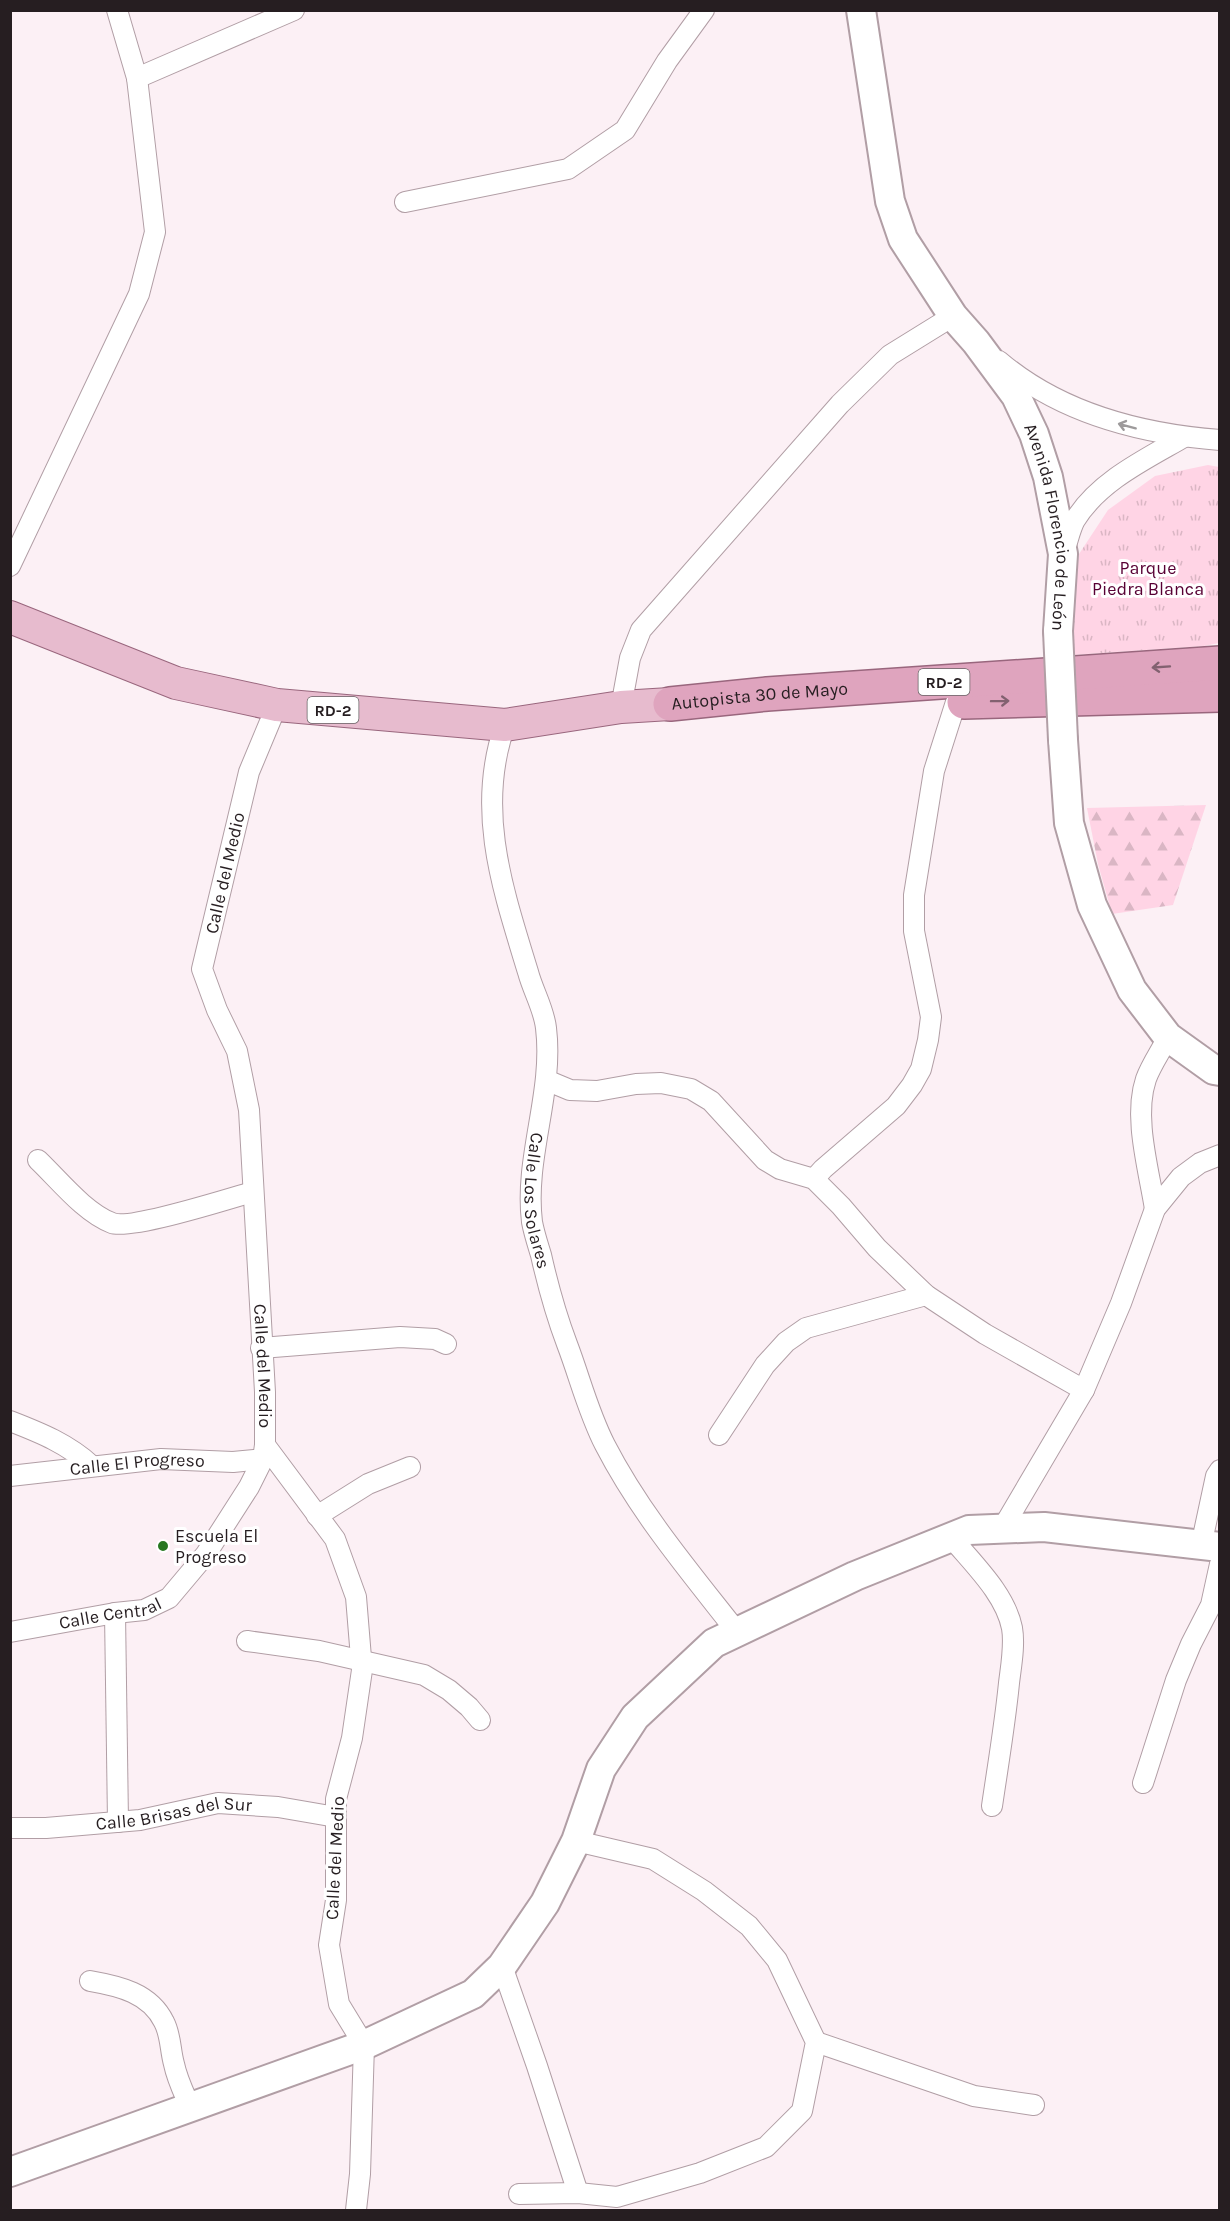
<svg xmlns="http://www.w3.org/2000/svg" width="1230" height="2221" viewBox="0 0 1230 2221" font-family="Karla,sans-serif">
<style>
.forest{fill:url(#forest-firs)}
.park{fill:url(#park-tufts)}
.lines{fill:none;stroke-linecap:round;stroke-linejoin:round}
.minor-casing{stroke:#b19ea5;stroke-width:22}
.secondary-casing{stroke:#b19ea5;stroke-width:32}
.primary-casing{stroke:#99667d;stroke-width:34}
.trunk-casing{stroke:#99667d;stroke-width:36}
.minor{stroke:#fff;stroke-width:20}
.secondary{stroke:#fff;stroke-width:28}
.primary{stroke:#e7bbce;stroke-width:32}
.trunk{stroke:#dfa4be;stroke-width:33}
.secondary-bridge-casing{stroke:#b19ea5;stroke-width:32;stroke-linecap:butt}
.secondary-bridge{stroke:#fff;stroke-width:28}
.oneway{stroke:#9d9a9b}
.oneway2{stroke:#826170}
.poi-dot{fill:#277720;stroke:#fff;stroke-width:2}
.labels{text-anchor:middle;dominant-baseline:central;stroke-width:6;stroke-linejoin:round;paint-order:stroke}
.shield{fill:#fff;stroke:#676264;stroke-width:1.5}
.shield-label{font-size:16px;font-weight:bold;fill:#261e21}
.street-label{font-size:18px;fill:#261e21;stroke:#fff}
.park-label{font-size:18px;fill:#570034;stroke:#fff}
.poi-label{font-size:18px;fill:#261e21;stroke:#fff;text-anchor:start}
</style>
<defs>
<pattern id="forest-firs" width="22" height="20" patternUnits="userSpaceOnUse" patternTransform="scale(1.5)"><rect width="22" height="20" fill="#ffd4e5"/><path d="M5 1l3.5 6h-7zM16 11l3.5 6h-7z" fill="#dab6c4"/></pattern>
<pattern id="park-tufts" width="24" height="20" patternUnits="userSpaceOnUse" patternTransform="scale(1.5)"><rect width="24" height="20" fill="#ffd4e5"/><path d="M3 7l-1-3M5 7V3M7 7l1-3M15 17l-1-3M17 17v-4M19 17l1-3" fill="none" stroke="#dab6c4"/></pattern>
</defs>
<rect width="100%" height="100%" fill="#fcf0f5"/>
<path class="forest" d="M1206 805 1173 905 1112 914 1098 864 1087 808Z"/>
<path class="park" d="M1208 465 1219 467V643L1204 646 1072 655 1073 602 1079 554 1108 510 1155 476Z"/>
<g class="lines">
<defs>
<g id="minor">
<path d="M137 78 294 10"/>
<path d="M405 202 568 169 625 130 667 61 704 10"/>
<path d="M999 361C1060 413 1141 434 1220 440"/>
<path d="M1064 551C1068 541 1070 529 1075 520 1099 481 1146 459 1184 437"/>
<path d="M10 566 139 294 155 232 137 78 117 10"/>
<path id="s1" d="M277 705 249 772 202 969 217 1010 237 1051 249 1110 265 1392V1445L335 1539 356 1597 362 1670 352 1738 336 1799V1900L329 1945 339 2004 364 2045 360 2174 356 2210"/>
<path d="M621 707 630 658 641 630 840 404 890 355 953 316"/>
<path id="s2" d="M505 725C475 810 503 890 528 972 533 991 544 1009 546 1028 554 1093 524 1157 532 1222 534 1233 538 1245 541 1255 548 1286 556 1315 567 1344 580 1378 588 1412 605 1445 640 1513 690 1572 737 1632"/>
<path d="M546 1080 570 1090 597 1091 636 1084 661 1083 691 1089 711 1101 765 1160 780 1169 814 1179 841 1206 877 1248 926 1295 985 1334 1084 1390"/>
<path d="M38 1160C59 1180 85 1213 112 1223 130 1230 228 1199 252 1192"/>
<path d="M814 1179 823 1169 896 1106 912 1085 921 1069 928 1040 931 1017 914 931V895L934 771 956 702"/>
<path d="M1155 1209C1149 1170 1133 1117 1146 1079 1151 1065 1161 1051 1168 1037"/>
<path d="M261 1348 400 1337 435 1339 446 1344"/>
<path d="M10 1421C41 1433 68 1444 92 1466"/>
<path d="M719 1435 765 1365 786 1342 806 1328 926 1295"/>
<path id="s3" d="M10 1476 161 1459 233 1462 263 1459"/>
<path d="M317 1516 368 1484 410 1467"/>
<path d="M1002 1529 1084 1390 1121 1303 1155 1209 1181 1177 1200 1163 1220 1155"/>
<path d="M951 1537C972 1563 1005 1593 1012 1628 1015 1645 1011 1666 1009 1683 1005 1724 998 1765 992 1806"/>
<path d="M1201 1546 1216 1476 1220 1470"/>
<path d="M115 1613 118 1822"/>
<path id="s4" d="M10 1632 115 1613 144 1610 169 1598 206 1554 249 1487 263 1459 265 1445"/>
<path d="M247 1641 319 1651 424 1675 449 1690 469 1707 480 1720"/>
<path d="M1143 1783 1176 1680 1191 1644 1211 1605 1220 1564"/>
<path id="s5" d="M10 1828H46L140 1820 218 1803 278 1807 336 1817"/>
<path d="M502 1966 537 2066 578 2193"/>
<path d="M90 1981C119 1986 150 1993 164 2022 171 2035 170 2050 174 2064 177 2079 184 2093 190 2107"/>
<path d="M816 2042 974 2096 1034 2105"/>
<path d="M519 2194 578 2193 617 2197 700 2173 766 2147 802 2111 816 2042 777 1960 749 1926 704 1891 653 1859 576 1841"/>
</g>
<g id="secondary">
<path id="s6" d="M861 10 890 201 903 239 953 316 976 342 1016 396 1034 434 1048 477 1063 554 1058 631"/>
<path d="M1063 740 1069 823 1092 905 1132 990 1168 1037 1214 1070 1220 1071"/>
<path d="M10 2172 364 2045 473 1994 502 1966 545 1903 576 1841 601 1769 635 1717 714 1643 855 1576 969 1530 1044 1527 1220 1547"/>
</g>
<path id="primary" d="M10 617 176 683 277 705 505 725 621 707 670 704"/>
<g id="trunk">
<path d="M964 702 1220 695"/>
<path id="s7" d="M670 704 767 694 1220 663"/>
</g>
</defs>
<use href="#minor" class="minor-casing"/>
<use href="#secondary" class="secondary-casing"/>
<use href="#primary" class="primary-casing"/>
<use href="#trunk" class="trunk-casing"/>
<use href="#minor" class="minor"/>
<use href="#secondary" class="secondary"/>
<use href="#primary" class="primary"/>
<use href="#trunk" class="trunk"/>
<defs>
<path id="secondary-bridge" d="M1058 631 1063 740"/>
</defs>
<use href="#secondary-bridge" class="secondary-bridge-casing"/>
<use href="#secondary-bridge" class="secondary-bridge"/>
</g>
<defs><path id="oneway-shaft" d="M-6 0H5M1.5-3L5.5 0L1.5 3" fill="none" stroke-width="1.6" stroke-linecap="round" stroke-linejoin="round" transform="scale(1.5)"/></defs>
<use class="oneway" href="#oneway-shaft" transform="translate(1127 426) rotate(-165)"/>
<g class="oneway2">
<use href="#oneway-shaft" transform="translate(1161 667) rotate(176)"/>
<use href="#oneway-shaft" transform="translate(1000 701) rotate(-1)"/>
</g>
<circle class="poi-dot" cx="163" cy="1546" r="6"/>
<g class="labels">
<g class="shield">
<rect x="918.5" y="669" width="51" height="26" rx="4.5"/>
<rect x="307.5" y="697" width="51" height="26" rx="4.5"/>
</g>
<g class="shield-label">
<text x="944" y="682">RD-2</text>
<text x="333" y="710">RD-2</text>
</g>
<g class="street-label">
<text stroke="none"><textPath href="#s6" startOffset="564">Avenida Florencio de León</textPath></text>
<text stroke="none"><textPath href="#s7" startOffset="90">Autopista 30 de Mayo</textPath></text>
<text transform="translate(225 873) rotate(-77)">Calle del Medio</text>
<text stroke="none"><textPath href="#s2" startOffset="486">Calle Los Solares</textPath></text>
<text stroke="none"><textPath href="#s1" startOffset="681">Calle del Medio</textPath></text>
<text stroke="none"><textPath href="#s3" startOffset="128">Calle El Progreso</textPath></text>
<text stroke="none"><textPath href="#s4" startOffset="102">Calle Central</textPath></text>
<text stroke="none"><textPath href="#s5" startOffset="165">Calle Brisas del Sur</textPath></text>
<text transform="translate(335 1858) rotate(-87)">Calle del Medio</text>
</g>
<g class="park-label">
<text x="1148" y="568">Parque<tspan x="1148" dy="21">Piedra Blanca</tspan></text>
</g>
<g class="poi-label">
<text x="175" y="1536">Escuela El<tspan x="175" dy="21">Progreso</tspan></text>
</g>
</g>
<rect width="1230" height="2221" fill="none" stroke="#261e21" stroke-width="24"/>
</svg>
